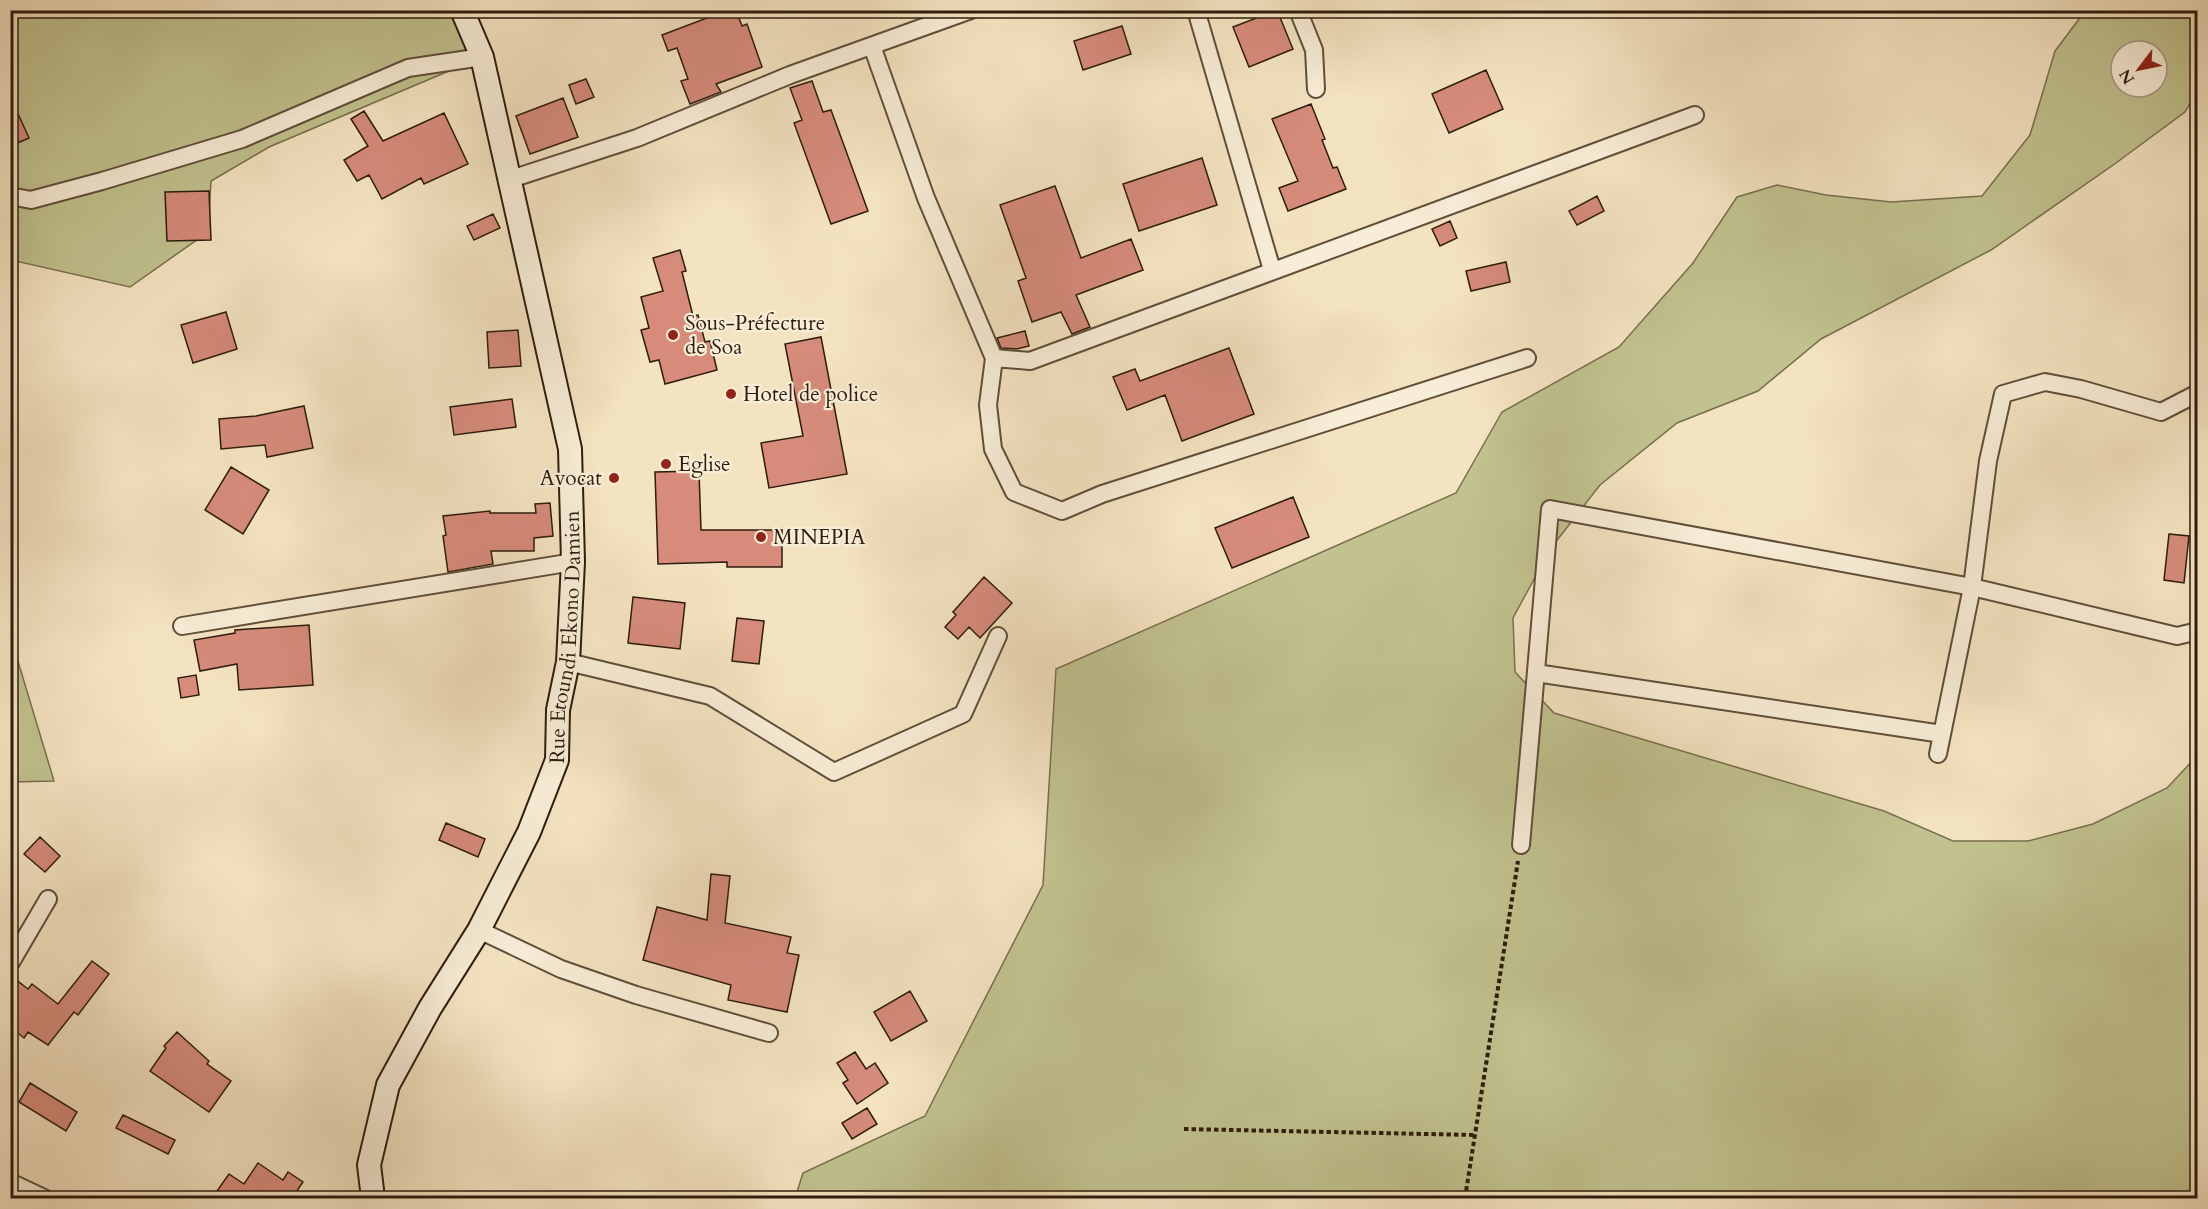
<svg xmlns="http://www.w3.org/2000/svg" width="2208" height="1209" viewBox="0 0 2208 1209" font-family="Cardo,serif">
<style>
.green{fill:#c1c28f;stroke:#786f4e;stroke-width:1.5;fill-rule:evenodd}
.building{fill:#d68b7b;stroke:#2e1c0d;stroke-width:1.5}
.lines{fill:none;stroke-linecap:round;stroke-linejoin:round}
.street-casing{stroke:#604e3a;stroke-width:20}
.secondary-casing{stroke:#2e1c0d;stroke-width:26}
.path{stroke:#2e1c0d;stroke-width:4;stroke-dasharray:4.5 3;stroke-linecap:butt}
.street{stroke:#f8edd7;stroke-width:16}
.secondary{stroke:#f8edd7;stroke-width:22}
.poi-dot{fill:#8f2418;stroke:#f8edd7;stroke-width:2}
.labels{text-anchor:middle;dominant-baseline:central;stroke-width:4.5;stroke-linejoin:round;paint-order:stroke}
.poi-label{font-size:21px;fill:#2e1c0d;stroke:#f8edd7;text-anchor:start}
.street-label{font-size:21px;fill:#2e1c0d;stroke:#f8edd7}
</style>
<rect width="100%" height="100%" fill="#f4e3c1"/>
<filter id="stains"><feTurbulence type="fractalNoise" baseFrequency=".00333" numOctaves="4"/><feColorMatrix values="0 0 0 0 .2 0 0 0 0 .09 0 0 0 0 .02 0 0 0 .5 -.17"/></filter>
<radialGradient id="worn" r=".72"><stop offset=".6" stop-color="#630" stop-opacity="0"/><stop offset="1" stop-color="#630" stop-opacity=".3"/></radialGradient>
<path class="green" d="M11 11H462L482 57 269 147 211 181 208 232 130 287 11 260Z
M2085 11H2197V92L2185 112 2116 163 1991 250 1821 339 1758 391 1677 423 1600 485 1551 548 1513 618 1515 672 1554 713 1884 811 1953 841H2028L2093 824 2167 788 2197 756V1198H795L803 1173 925 1116 1043 885 1056 669 1456 493 1502 412 1619 347 1693 263 1737 197 1777 185 1826 195 1891 202 1982 196 2030 135 2055 51ZM2121 51H2157V87H2121Z
M10 638H11L54 781 11 782Z"/>
<path class="building" d="M728 10H736L742 26 747 24 762 67 716 84 721 92 690 104 681 81 688 79 677 48 668 51 662 35Z
M1277 10 1293 49 1249 67 1233 27Z
M1122 26 1131 54 1083 70 1074 41Z
M1486 70 1503 109 1449 133 1432 94Z
M586 79 594 97 576 104 569 85Z
M812 81 823 112 831 110 868 211 831 224 794 123 802 120 790 88Z
M10 96 29 138 10 146Z
M563 98 578 137 530 154 516 116Z
M1311 104 1325 139 1322 140 1333 168 1337 167 1346 189 1288 211 1279 188 1298 181 1272 119Z
M364 111 383 141 444 113 468 164 424 184 421 178 382 199 369 175 357 181 344 160 368 146 351 119Z
M1202 158 1217 205 1139 231 1123 184Z
M1055 186 1081 258 1131 239 1143 270 1076 295 1090 327 1072 334 1061 312 1032 322 1018 281 1026 278 1000 205Z
M209 191 211 240 167 241 165 192Z
M1597 196 1604 211 1577 225 1569 211Z
M493 214 500 228 474 240 467 226Z
M1450 221 1457 238 1440 246 1432 229Z
M680 250 686 271 682 272 693 316 698 315 705 342 710 341 717 370 665 384 659 360 650 362 641 330 649 328 641 297 663 291 653 258Z
M1506 262 1510 282 1471 291 1466 271Z
M226 312 237 349 193 363 181 325Z
M518 330 521 366 489 368 487 332Z
M1025 331 1029 346 1017 349 1001 348 997 338Z
M821 337 847 474 769 488 761 443 803 436 785 344Z
M1229 348 1254 414 1182 441 1165 395 1127 410 1113 377 1135 369 1140 381Z
M512 399 516 427 454 435 450 407Z
M304 406 313 448 267 457 265 445 221 449 219 419 256 416Z
M231 467 269 490 243 534 205 510Z
M699 471 701 530H782V567H727V562L658 564 655 472Z
M1293 497 1309 537 1232 568 1215 528Z
M550 503 553 536 534 538V551H491L493 564 448 572 443 536 446 535 443 516 490 511V513H536L535 504Z
M2169 534 2189 536 2184 583 2164 580Z
M984 577 1012 603 980 638 969 627 958 639 945 627 956 615 953 612Z
M633 597 685 603 680 649 628 643Z
M737 618 764 621 759 664 732 661Z
M309 625 313 685 239 690 237 664 200 671 194 640 235 633V630Z
M196 675 199 695 181 698 178 678Z
M446 823 485 839 478 857 439 840Z
M40 837 60 856 45 872 24 854Z
M711 874 730 876 725 923 791 937 787 953 799 955 787 1012 728 1000 731 985 643 960 657 907 707 920Z
M92 961 109 974 78 1015 74 1012 48 1045 28 1032 24 1038 10 1027V975L28 989 32 984 58 1004Z
M910 991 927 1021 891 1041 874 1012Z
M177 1032 209 1061 207 1064 231 1081 209 1112 150 1071 166 1048 164 1046Z
M855 1052 866 1069 875 1063 888 1083 857 1104 843 1083 848 1080 837 1063Z
M30 1083 77 1112 66 1131 19 1102Z
M867 1108 877 1124 852 1139 842 1123Z
M123 1115 175 1140 168 1154 116 1128Z
M258 1163 283 1180 288 1172 303 1182 292 1198H212L229 1174 244 1184Z"/>
<g class="lines">
<defs>
<path id="street" d="M1196 10 1272 270
M1298 10 1314 50 1316 89
M872 46 926 198 994 358 988 405 993 449 1014 492 1062 511 1102 494 1527 358
M508 180 637 138 790 75 971 10
M10 196 31 200 102 181 242 139 408 68 482 57
M994 358 1030 361 1695 115
M182 626 573 562
M568 662 710 696 834 772 963 714 998 636
M1536 673 1942 734
M1938 754 1972 587 1988 461 2003 394 2045 382 2081 389 2161 412 2198 393
M1521 845 1550 509 1972 587 2177 636 2198 631
M479 930 561 969 636 995 769 1033
M10 964 48 899
M10 1182 44 1198"/>
<g id="secondary">
<path id="s1" d="M373 1198 369 1165 388 1085 430 1008 479 930 529 832 557 760 558 710 568 662 573 562 570 449 482 57 462 10"/>
</g>
</defs>
<use href="#street" class="street-casing"/>
<use href="#secondary" class="secondary-casing"/>
<path class="path" d="M1184 1129 1475 1135
M1465 1198 1518 861"/>
<use href="#street" class="street"/>
<use href="#secondary" class="secondary"/>
</g>
<g class="poi-dot">
<circle cx="673" cy="335" r="6"/>
<circle cx="731" cy="394" r="6"/>
<circle cx="666" cy="464" r="6"/>
<circle cx="614" cy="478" r="6"/>
<circle cx="761" cy="537" r="6"/>
</g>
<g class="labels">
<g class="poi-label">
<text x="685" y="323">Sous-Préfecture<tspan x="685" dy="24">de Soa</tspan></text>
<text x="743" y="394">Hotel de police</text>
<text x="678" y="464">Eglise</text>
<text x="602" y="478" text-anchor="end">Avocat</text>
<text x="773" y="537">MINEPIA</text>
</g>
<g class="street-label">
<text stroke="none"><textPath href="#s1" startOffset="606">Rue Etoundi Ekono Damien</textPath></text>
</g>
</g>
<rect width="2208" height="1209" fill="none" stroke="#f4e3c1" stroke-width="36"/>
<rect x="12" y="12" width="2184" height="1185" fill="none" stroke="#2e1c0d" stroke-width="3"/>
<rect x="18" y="18" width="2172" height="1173" fill="none" stroke="#2e1c0d" stroke-width="1.5"/>
<g transform="translate(2139 69) rotate(238)"><circle r="28" fill="#f8edd7" stroke="#a79986" stroke-width="1.5"/>
<path d="M0-4.5L10 22L0 15L-10 22Z" fill="#8f2418"/>
<text y="-9" font-size="16" font-weight="bold" text-anchor="middle" fill="#2e1c0d">N</text>
</g>
<rect width="100%" height="100%" filter="url(#stains)"/>
<rect width="100%" height="100%" fill="url(#worn)"/>
</svg>
